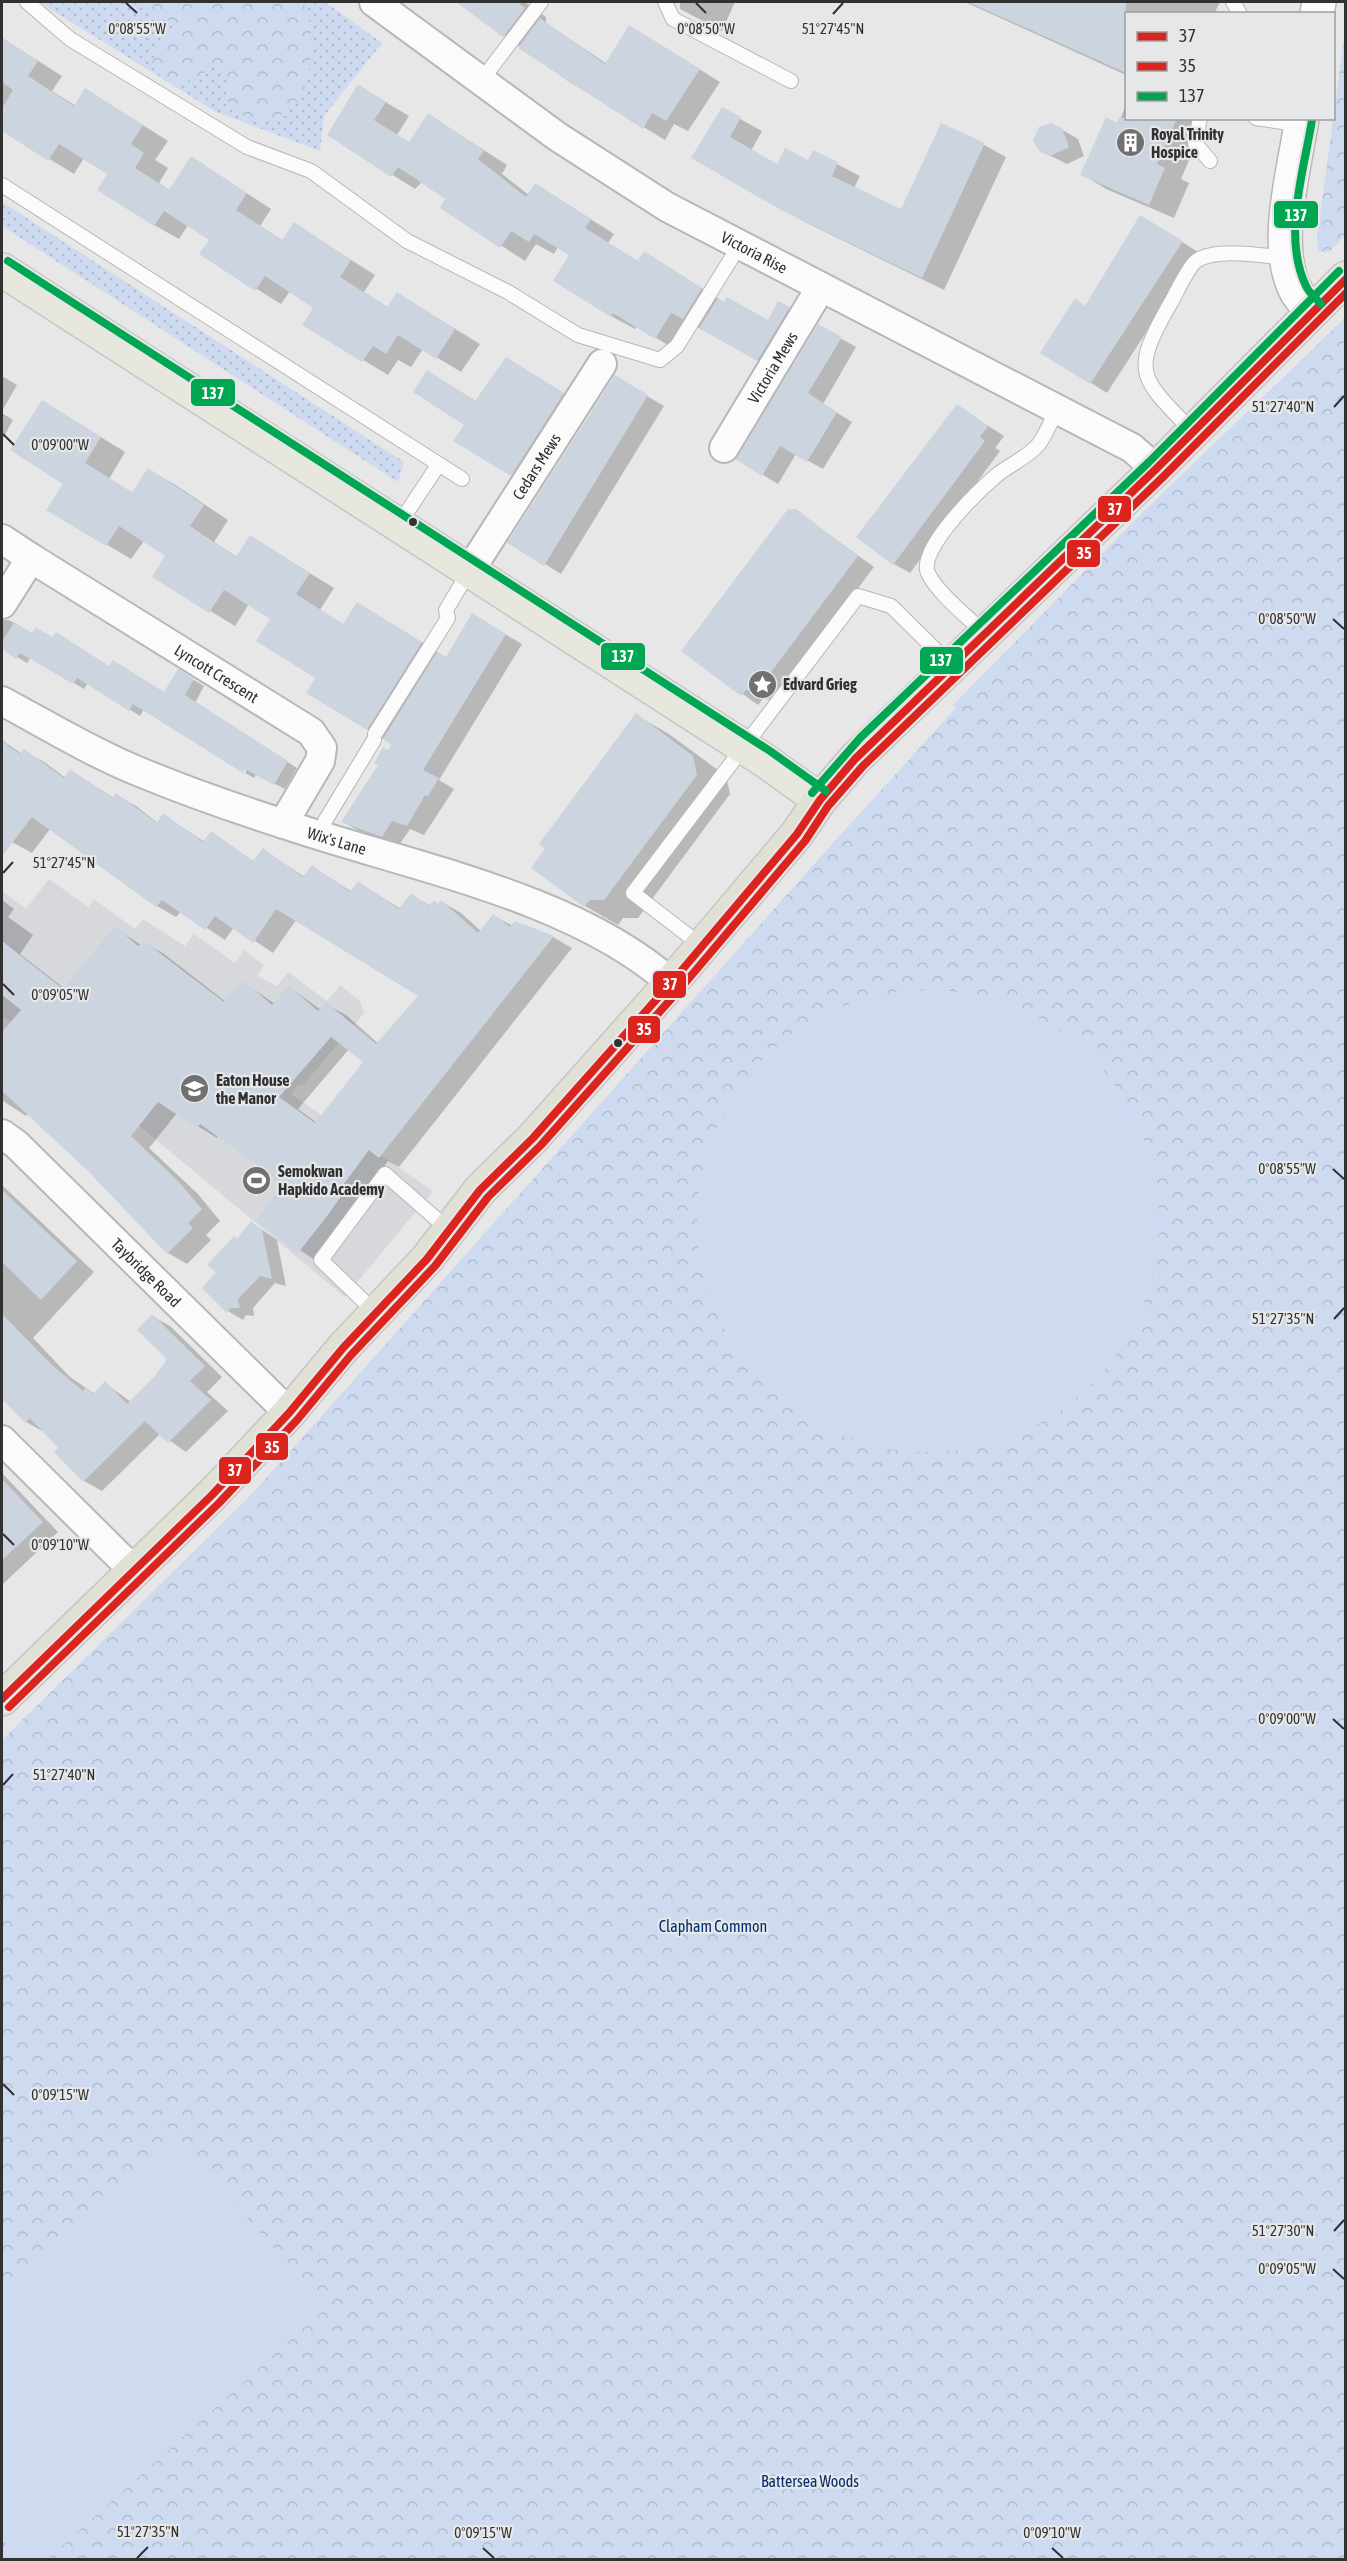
<svg xmlns="http://www.w3.org/2000/svg" width="1347" height="2561" viewBox="0 0 1347 2561" font-family="'Asap Condensed',sans-serif">
<style>
.built{fill:#d6d8dc}
.grass{fill:url(#grass-dots)}
.forest{fill:url(#forest-crowns)}
.pitch{fill:#cddaf0}
.shadow{fill:#0003;fill-rule:evenodd}
.building{fill:#ccd4e0;fill-rule:evenodd}
.lines{fill:none;stroke-linecap:round;stroke-linejoin:round}
.service-casing{stroke:#b7b7b7;stroke-width:16}
.minor-casing{stroke:#b7b7b7;stroke-width:32}
.secondary-casing{stroke:#b7b7b7;stroke-width:36}
.primary-casing{stroke:#c5c5c5;stroke-width:36}
.trunk-casing{stroke:#c5c5c5;stroke-width:36}
.service{stroke:#fbfbfb;stroke-width:14}
.minor{stroke:#fbfbfb;stroke-width:28}
.secondary{stroke:#fbfbfb;stroke-width:33}
.primary{stroke:#e7e7de;stroke-width:33}
.trunk{stroke:#e0e0d4;stroke-width:33}
.bus-1-casing{stroke:#e6e7e8;stroke-width:12}
.bus-2-casing{stroke:#e6e7e8;stroke-width:12}
.bus-3-casing{stroke:#e6e7e8;stroke-width:12}
.bus-1{stroke:#dc241f;stroke-width:8}
.bus-2{stroke:#dc241f;stroke-width:8}
.bus-3{stroke:#00a651;stroke-width:8}
.ticks{fill:none;stroke:#313132;stroke-width:2}
.bus-dot{fill:#313132;stroke:#e6e7e8;stroke-width:2}
.labels{text-anchor:middle;dominant-baseline:central;stroke-width:4.5;stroke-linejoin:round;paint-order:stroke}
.poi-label{font-size:16px;font-weight:bold;fill:#313132;stroke:#e6e7e8;text-anchor:start}
.street-label{font-size:16px;fill:#313132;stroke:#e6e7e8}
.park-label{font-size:16px;fill:#022d70;stroke:#e6e7e8}
.ticks-label{font-size:15px;text-anchor:middle;fill:#313132;stroke:#e6e7e8;stroke-width:4.5;stroke-linejoin:round;paint-order:stroke}
.line-badge{stroke:#e6e7e8;stroke-width:2}
.badge-label{font-size:16px;text-anchor:middle;font-weight:bold;fill:#fff}
</style>
<defs>
<pattern id="grass-dots" width="8" height="8" patternUnits="userSpaceOnUse" patternTransform="scale(1.5)"><rect width="8" height="8" fill="#cddaf0"/><path d="M2 2h.1M6 6h.1" fill="none" stroke="#b0bcce" stroke-width="1.8" stroke-linecap="round"/></pattern>
<pattern id="forest-crowns" width="20" height="18" patternUnits="userSpaceOnUse" patternTransform="scale(1.5)"><rect width="20" height="18" fill="#cddaf0"/><path d="M2 6a3 3 0 1 1 6 0M12 15a3 3 0 1 1 6 0" fill="none" stroke="#b0bcce"/></pattern>
</defs>
<rect width="100%" height="100%" fill="#e7e7e7"/>
<path class="built" d="M49 879 88 907 94 899 135 929 143 919 185 946 194 934 235 963 244 950 264 965 257 976 277 986 288 972 327 1001 340 985 360 1001 364 1013 304 1084 298 1085 291 1094 433 1191 345 1297 53 1054 2 1016V891L26 909Z"/>
<path class="grass" d="M39 2H325L382 43 324 116 320 151 216 112Z
M2 202 404 462 398 482 2 226Z"/>
<path class="forest" d="M142 2H303C322 43 311 137 247 117 239 115 230 108 227 99 225 93 227 83 227 76L213 67C186 84 174 93 151 66L160 40 176 23 158 16Z
M1345 32V236L1329 252 1318 251 1317 237Z
M1345 318V2559L2 2560V1740L251 1495 833 843 957 707 952 706 1144 511Z"/>
<path class="pitch" d="M697 1221a231 231 0 1 1 462 0a231 231 0 1 1-462 0Z
M171 2134 327 2307 48 2559H20L2 2539V2288Z"/>
<path class="shadow" d="M458 2H525L546 17V23L607 64 651 39 720 82 688 131 674 124 665 140 568 81Z
M680 2H735L722 31 680 9Z
M965 2H1220L1214 14H1126V75Z
M2 38 62 76 52 91 76 106 111 105 168 141 155 160 168 168 159 183 171 191 216 173 271 209 260 226 284 241 294 224 375 275 364 292 389 308 398 294 480 344 461 372 423 349 411 367 398 360 388 375 304 324 315 307 290 291 281 304 201 254 211 240 188 225 179 239 154 225 109 173 84 158 74 174 2 130 4 108 2 106Z
M382 100 409 116 397 135 410 143 429 115 507 165 502 174 529 195 559 199 614 234 608 243 639 262 668 267 725 303 768 322 779 303 805 318 774 369 695 326 679 352 637 326 635 329 611 316 571 255 558 247 554 254 536 244 525 261 442 207 447 199 422 182 415 189 329 135Z
M1126 104V118H1207L1181 179 1189 183 1174 218 1106 189 1082 174 1118 125Z
M722 109 762 131 751 151 778 166 809 162 814 152 860 176 854 188 901 211 984 145 1006 157 944 290 805 222 693 158Z
M1061 129 1078 139 1084 156 1067 164 1041 151Z
M1157 226 1198 252 1107 393 1042 352 1075 300 1086 307Z
M819 326 856 347 823 404 852 422 823 469 796 454 778 484 763 475Z
M531 373 588 409 536 489 512 474 466 424 453 387 477 402Z
M2 376 17 385 2 411Z
M615 377 664 406 561 574 545 564Z
M957 406 1004 436 995 448 1000 451 910 573 894 564Z
M2 413 13 420 2 440Z
M67 416 125 452 109 479 133 494 149 470 174 484 228 520 214 542 237 557 251 537 334 588 320 610 344 625 382 618 447 658 472 615 522 644 439 780 454 789 424 835 410 829 399 845 359 831 343 822 393 745 308 693 317 678 272 619 249 604 235 626 154 577 168 556 144 541 131 559 106 544 65 483Z
M796 511 874 567 774 700 763 699 758 705 683 651Z
M2 620H9L32 634 164 694 179 671 204 686 195 703 297 768 285 789 256 774 254 778 245 773 250 764 144 709 140 716 88 683 84 689 31 657 27 663 2 648Z
M636 715 669 734 726 776 730 794 638 918H623L618 925 585 906 533 867Z
M2 740 22 754 24 751 44 762 66 778 71 771 114 798 116 795 136 806 158 823 163 815 205 842 211 833 255 862 263 850 305 877 313 867 352 892 359 883 401 909 411 895 431 906 434 902 440 905 442 902 461 913 481 931 494 916 513 926 553 937 572 948 399 1167 388 1161 319 1263 258 1221 285 1183 219 1135 217 1138 177 1113 149 1148 198 1194 220 1221 206 1235 211 1240 187 1264 168 1253 89 1170 28 1114 26 1116 3 1101 2 1102V900L14 909 8 917 33 935 20 954 65 989 115 928 141 945 144 943 164 954 226 1002 243 982 275 1004 289 987 321 1010 326 1004 346 1015 379 1044 420 996 296 920 273 953 234 927 225 940 181 911 176 917 157 906 50 829 32 853 12 842 2 834ZM349 1049 365 1062 317 1123 298 1109Z
M2 1185 94 1272 33 1338 70 1377 95 1394 105 1383 131 1402 156 1377 169 1359 152 1316 170 1326 222 1377 207 1392 228 1411 186 1452 160 1434 102 1491 84 1481 56 1452 60 1448 44 1432 26 1422 2 1397Z
M252 1223 277 1240 286 1286 275 1283 253 1308 254 1316 246 1315 243 1320 228 1311 218 1272Z
M2 1473 58 1532 2 1585Z"/>
<path class="building" d="M456 2H517L525 8 503 37Z
M968 2H1126V73Z
M540 18 605 64 629 25 700 69 666 121 652 113 643 129 518 48Z
M2 38 38 61 28 76 74 106 85 88 143 125 131 144 144 153 135 168 169 190 191 156 247 193 236 210 282 240 294 222 351 260 340 277 387 307 397 292 455 329 436 359 398 335 386 354 373 346 362 362 302 325 313 308 265 276 255 291 199 254 209 240 164 211 154 226 97 190 107 174 59 144 48 161 2 131V108L13 90 2 82Z
M358 84 386 102 374 120 409 142 428 113 484 151 478 159 526 197 535 183 591 219 585 228 638 261 644 251 702 288 683 319 671 313 655 339 613 313 611 317 553 281 569 255 534 234 529 242 511 231 500 248 440 208 445 199 398 167 391 177 327 135Z
M722 107 741 117 730 137 777 164 785 148 808 160 813 150 838 162 832 176 901 209 941 123 985 143 922 278 781 210 691 158Z
M1106 117 1117 123 1119 118H1177L1157 164 1165 168 1149 205 1080 175Z
M1051 123 1062 128 1069 147 1050 156 1040 152 1033 141 1039 127Z
M1140 215 1183 241 1090 384 1040 353 1075 298 1085 306Z
M727 297 768 320 778 301 790 307 757 361 699 328 718 298 724 302Z
M818 324 842 337 808 393 837 412 807 462 780 446 762 476 735 459Z
M506 357 564 393 511 476 453 441 464 425 413 392 427 370 475 401Z
M615 375 648 395 544 566 507 543Z
M42 400 101 437 85 463 132 492 148 468 204 505 190 526 236 557 250 535 310 573 296 594 343 624 357 602 422 642 367 730 306 693 315 678 256 641 270 619 224 590 209 613 152 577 165 556 119 526 106 546 46 510 63 484 10 450Z
M957 404 988 426 980 437 985 441 893 565 856 537Z
M788 509H796L858 556 757 691 746 690 741 696 681 651Z
M472 613 506 634 423 770 439 778 428 796 425 795 407 826 392 821 382 837 341 822 378 765 374 763 383 747 388 750 391 745 383 739 437 652 446 657Z
M14 622 32 633 35 627 53 637 56 632 109 666 113 660 164 692 178 669 194 679 185 695 288 761 274 785 245 769 243 773 133 704 129 711 77 678 73 684 20 653 16 659 2 649V642Z
M636 713 693 756 697 775 604 900H590L584 907 531 868 545 849 539 844Z
M2 741 20 754 24 749 64 778 70 769 113 798 116 793 157 823 163 813 203 842 211 831 253 861 263 848 303 877 312 865 350 892 358 881 399 909 411 893 429 906 434 900 438 904 441 900 478 933 493 914 510 927 515 921 554 936 379 1158 369 1150 338 1192 342 1195 327 1216 298 1253 256 1221 283 1184 200 1124 197 1128 158 1102 131 1136 178 1181 202 1209 188 1223 193 1228 167 1254 88 1171 2 1091V1032L21 1010 2 995V941L63 989 115 926 138 946 144 941 224 1002 243 980 272 1005 289 986 318 1011 326 1002 376 1044 418 996 276 909 253 943 215 916 205 930 162 900 156 907 32 817 2 856ZM331 1037 363 1062 315 1123 279 1097Z
M2 1190 77 1261 41 1300 2 1262Z
M251 1221 262 1230 272 1279 260 1276 238 1299 240 1308H231L227 1313 202 1288 216 1272 207 1265 234 1236 237 1239Z
M2 1314 52 1365 83 1391 86 1387 93 1394 105 1381 127 1404 155 1376 167 1359 137 1330 152 1314 205 1366 190 1381 211 1400 168 1443 145 1421 83 1482 54 1452 58 1448 30 1418 25 1423 2 1399Z
M2 1479 43 1522 2 1560Z"/>
<g class="lines">
<defs>
<path id="service" d="M27 2 70 39 247 147 311 171 407 241 508 292 578 335 660 360 677 346 739 246
M665 2 673 19 791 81
M1233 2 1240 14
M481 81 541 2
M1200 118 1195 143 1210 161
M1256 118 1301 125
M2 185 462 479
M1193 432C1140 377 1130 374 1170 304 1176 294 1188 267 1196 261 1217 247 1263 256 1287 258
M399 524 439 464
M985 634C969 618 937 593 928 573 917 550 979 490 997 475 1009 465 1028 457 1038 445 1046 435 1051 420 1058 408
M375 734 448 618 446 610 470 570
M321 836 325 821 374 740
M702 946 633 893 858 596 891 606 952 666
M377 1314 321 1260 385 1174 449 1230"/>
<g id="minor">
<path id="s1" d="M374 2 558 137 667 207 1132 448 1156 469"/>
<path id="s2" d="M724 448 821 287"/>
<path d="M2 539 31 558"/>
<path id="s3" d="M470 570 602 364"/>
<path id="s4" d="M2 604 31 558 311 732 322 748 320 761 283 824"/>
<path id="s5" d="M2 701C45 724 89 751 135 770 183 790 234 808 284 824 407 866 574 896 671 983"/>
<path id="s6" d="M2 1134 16 1144 289 1413"/>
<path d="M2 1440 134 1571"/>
</g>
<path id="secondary" d="M1317 14 1319 2
M1302 118C1295 168 1271 247 1297 293 1301 300 1308 305 1313 311"/>
<path id="primary" d="M2 270 764 760 820 800"/>
<path id="trunk" d="M2 1699 212 1495 289 1413 343 1348 427 1259 480 1190 533 1138 671 983 797 834 820 800 855 759 1156 469 1346 278"/>
</defs>
<use href="#service" class="service-casing"/>
<use href="#minor" class="minor-casing"/>
<use href="#secondary" class="secondary-casing"/>
<use href="#primary" class="primary-casing"/>
<use href="#trunk" class="trunk-casing"/>
<use href="#service" class="service"/>
<use href="#minor" class="minor"/>
<use href="#secondary" class="secondary"/>
<use href="#primary" class="primary"/>
<use href="#trunk" class="trunk"/>
<defs>
<path id="bus-1" d="M2 1699 212 1495 289 1413 343 1348 427 1259 480 1190 533 1138 671 983 797 834 820 800 855 759 1156 469 1346 279"/>
<path id="bus-2" d="M9 1707 219 1503 297 1420 351 1355 435 1266 488 1197 541 1145 679 990 805 841 828 806 863 766 1163 477 1346 293"/>
<path id="bus-3" d="M1312 120C1304 171 1282 236 1306 286 1309 293 1316 298 1321 304
M8 261 770 751 826 791
M812 793 861 737 1149 462 1339 271"/>
</defs>
<use href="#bus-1" class="bus-1-casing"/>
<use href="#bus-2" class="bus-2-casing"/>
<use href="#bus-3" class="bus-3-casing"/>
<use href="#bus-1" class="bus-1"/>
<use href="#bus-2" class="bus-2"/>
<use href="#bus-3" class="bus-3"/>
</g>
<path class="ticks" d="M126 3 137 13M696 3 706 13M833 14 843 3M1334 407 1344 396M3 434 14 445M1333 619 1344 629M3 873 13 862M3 984 14 995M1333 1169 1344 1179M1334 1319 1344 1308M3 1534 14 1545M1333 1719 1344 1729M3 1785 13 1774M3 2084 14 2095M1334 2231 1344 2220M1333 2269 1344 2279M483 2548 494 2558M1052 2548 1063 2558M137 2558 148 2547"/>
<defs>
<symbol id="building-disc" viewBox="-11 -11 22 22"><circle r="9.5" fill="#717171" stroke="#e6e7e8"/><path d="M-4-6H4V6H1V3H-1V6H-4ZM-2.5-4.3h1.7v1.8h-1.7ZM.8-4.3h1.7v1.8H.8ZM-2.5-1h1.7V.8h-1.7ZM.8-1h1.7V.8H.8Z" fill="#fff"/></symbol>
<symbol id="sight-disc" viewBox="-11 -11 22 22"><circle r="9.5" fill="#717171" stroke="#e6e7e8"/><path d="M0-6L1.8-2.2L6-1.7L2.9 1.2L3.7 5.4L0 3.3L-3.7 5.4L-2.9 1.2L-6-1.7L-1.8-2.2Z" fill="#fff"/></symbol>
<symbol id="school-disc" viewBox="-11 -11 22 22"><circle r="9.5" fill="#717171" stroke="#e6e7e8"/><path d="M0-5L7-2L0 1L-7-2ZM-4 1L0 2.5L4 1V4Q0 6-4 4Z" fill="#fff"/></symbol>
<symbol id="stadium-disc" viewBox="-11 -11 22 22"><circle r="9.5" fill="#717171" stroke="#e6e7e8"/><path d="M0-5a6.5 5 0 1 0 0 10a6.5 5 0 1 0 0-10ZM-3.5-1.8h7v3.6h-7Z" fill="#fff"/></symbol>
</defs>
<g fill-rule="evenodd">
<use href="#building-disc" x="1114" y="126" width="33" height="33"/>
<use href="#sight-disc" x="746" y="668" width="33" height="33"/>
<use href="#school-disc" x="178" y="1072" width="33" height="33"/>
<use href="#stadium-disc" x="240" y="1164" width="33" height="33"/>
</g>
<g class="bus-dot">
<circle cx="413" cy="522" r="5"/>
<circle cx="618" cy="1043" r="5"/>
</g>
<g class="labels">
<g class="poi-label">
<text x="1151" y="134">Royal Trinity<tspan x="1151" dy="18">Hospice</tspan></text>
<text x="783" y="684">Edvard Grieg</text>
<text x="216" y="1080">Eaton House<tspan x="216" dy="18">the Manor</tspan></text>
<text x="278" y="1171">Semokwan<tspan x="278" dy="18">Hapkido Academy</tspan></text>
</g>
<g class="street-label">
<text stroke="none"><textPath href="#s1" startOffset="456">Victoria Rise</textPath></text>
<text stroke="none"><textPath href="#s2" startOffset="94">Victoria Mews</textPath></text>
<text stroke="none"><textPath href="#s3" startOffset="123">Cedars Mews</textPath></text>
<text stroke="none"><textPath href="#s4" startOffset="273">Lyncott Crescent</textPath></text>
<text stroke="none"><textPath href="#s5" startOffset="364">Wix's Lane</textPath></text>
<text stroke="none"><textPath href="#s6" startOffset="200">Taybridge Road</textPath></text>
</g>
<g class="park-label">
<text x="713" y="1926">Clapham Common</text>
<text x="810" y="2481">Battersea Woods</text>
</g>
</g>
<g class="ticks-label">
<text x="137" y="34">0°08'55"W</text>
<text x="706" y="34">0°08'50"W</text>
<text x="833" y="34">51°27'45"N</text>
<text x="1283" y="412">51°27'40"N</text>
<text x="60" y="450">0°09'00"W</text>
<text x="1287" y="624">0°08'50"W</text>
<text x="64" y="868">51°27'45"N</text>
<text x="60" y="1000">0°09'05"W</text>
<text x="1287" y="1174">0°08'55"W</text>
<text x="1283" y="1324">51°27'35"N</text>
<text x="60" y="1550">0°09'10"W</text>
<text x="1287" y="1724">0°09'00"W</text>
<text x="64" y="1780">51°27'40"N</text>
<text x="60" y="2100">0°09'15"W</text>
<text x="1283" y="2236">51°27'30"N</text>
<text x="1287" y="2274">0°09'05"W</text>
<text x="148" y="2537">51°27'35"N</text>
<text x="483" y="2538">0°09'15"W</text>
<text x="1052" y="2538">0°09'10"W</text>
</g>
<g class="line-badge">
<rect x="1273" y="200" width="46" height="29" rx="6" fill="#00a651"/>
<rect x="190" y="378" width="46" height="29" rx="6" fill="#00a651"/>
<rect x="1097" y="495" width="35" height="28" rx="6" fill="#dc241f"/>
<rect x="1066" y="539" width="35" height="29" rx="6" fill="#dc241f"/>
<rect x="600" y="642" width="46" height="29" rx="6" fill="#00a651"/>
<rect x="919" y="646" width="45" height="29" rx="6" fill="#00a651"/>
<rect x="652" y="970" width="35" height="29" rx="6" fill="#dc241f"/>
<rect x="627" y="1015" width="34" height="29" rx="6" fill="#dc241f"/>
<rect x="255" y="1432" width="34" height="29" rx="6" fill="#dc241f"/>
<rect x="218" y="1456" width="34" height="29" rx="6" fill="#dc241f"/>
</g>
<g class="badge-label">
<text x="1296" y="221">137</text>
<text x="213" y="399">137</text>
<text x="1115" y="515">37</text>
<text x="1084" y="559">35</text>
<text x="623" y="662">137</text>
<text x="941" y="666">137</text>
<text x="670" y="990">37</text>
<text x="644" y="1035">35</text>
<text x="272" y="1453">35</text>
<text x="235" y="1476">37</text>
</g>
<rect width="1347" height="2561" fill="none" stroke="#313132" stroke-width="6"/>
<rect x="1125" y="12" width="210" height="108" fill="#e6e7e8" stroke="#9e9e9f" stroke-width="1.5"/>
<rect x="1137" y="32" width="30" height="9" fill="#dc241f" stroke="#9e9e9f" stroke-width="1.5"/>
<text x="1179" y="42" font-size="18" fill="#313132">37</text>
<rect x="1137" y="62" width="30" height="9" fill="#dc241f" stroke="#9e9e9f" stroke-width="1.5"/>
<text x="1179" y="72" font-size="18" fill="#313132">35</text>
<rect x="1137" y="92" width="30" height="9" fill="#00a651" stroke="#9e9e9f" stroke-width="1.5"/>
<text x="1179" y="102" font-size="18" fill="#313132">137</text>
</svg>
